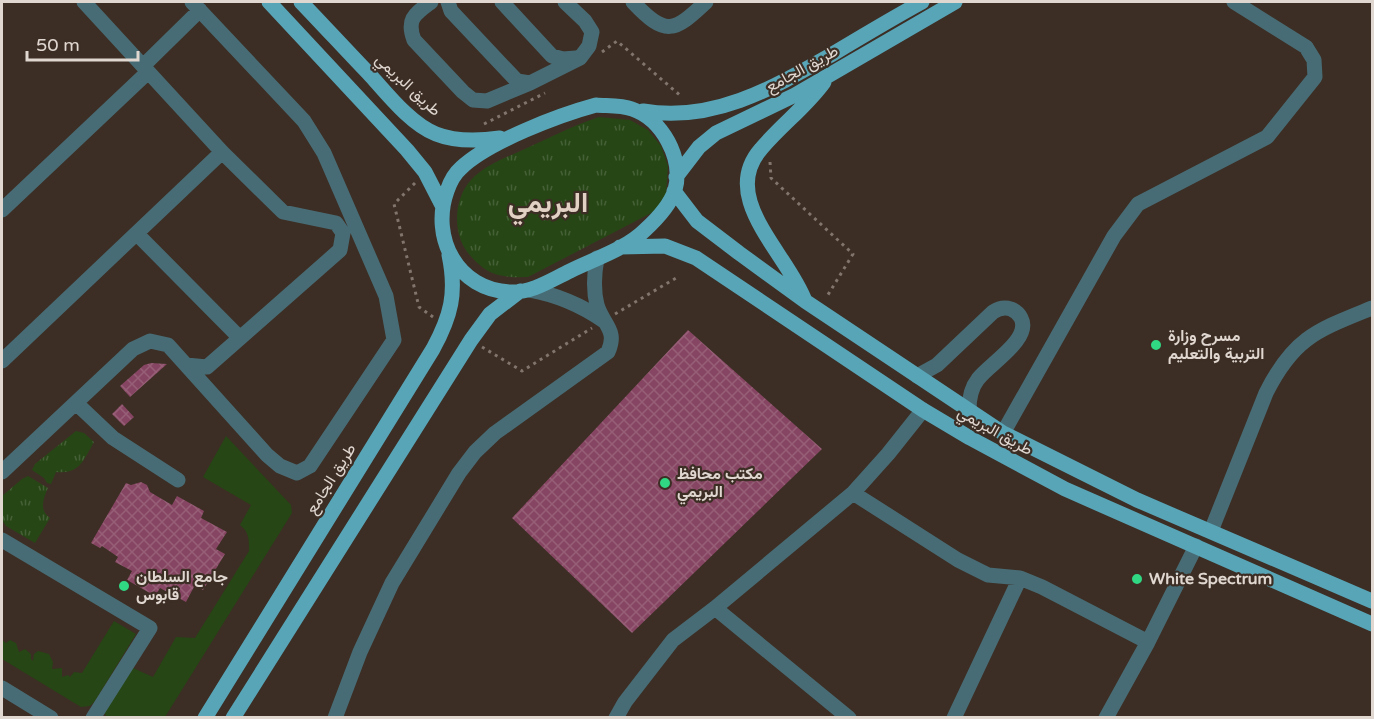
<svg xmlns="http://www.w3.org/2000/svg" width="1374" height="719" viewBox="0 0 1374 719" font-family="'Varela Round',Vazirmatn,sans-serif">
<style>
.grass{fill:url(#grass-tufts)}
.garden{fill:#264615}
.building{fill:url(#building-cross-hatch)}
.lines{fill:none;stroke-linecap:round;stroke-linejoin:round}
.path{stroke:#81756d;stroke-width:3;stroke-dasharray:3 4.5;stroke-linecap:butt}
.minor{stroke:#486c75;stroke-width:15}
.major{stroke:#58a5b8;stroke-width:15}
.poi-dot{fill:#30d883;stroke:#3c2e24;stroke-width:2}
.labels{text-anchor:middle;dominant-baseline:central;stroke-width:4.5;stroke-linejoin:round;paint-order:stroke}
.street-label{font-size:16px;fill:#e0d7d1;stroke:#3c2e24}
.poi-label{font-size:16px;font-weight:bold;fill:#e0d7d1;stroke:#3c2e24;text-anchor:start}
.town-label{font-size:28px;font-weight:bold;fill:#e2d0c4;stroke:#3c2e24}
</style>
<defs>
<pattern id="grass-tufts" width="24" height="20" patternUnits="userSpaceOnUse" patternTransform="scale(1.5)"><rect width="24" height="20" fill="#264615"/><path d="M3 7l-1-3M5 7V3M7 7l1-3M15 17l-1-3M17 17v-4M19 17l1-3" fill="none" stroke="#456036"/></pattern>
<pattern id="building-cross-hatch" width="8" height="8" patternUnits="userSpaceOnUse" patternTransform="scale(1.5)"><rect width="8" height="8" fill="#864562"/><path d="M0 0l8 8M0 8l8-8" fill="none" stroke="#975f77"/></pattern>
</defs>
<rect width="100%" height="100%" fill="#3c2e24"/>
<path class="grass" d="M599 117 630 120 648 130 661 146 668 166 666 194 655 211 528 277C500 278 486 275 468 253 460 243 457 230 457 218 457 205 462 189 471 180 486 164 508 157 527 148 551 137 574 125 599 117Z
M76 431 84 433 94 442C83 461 80 474 56 472L51 484 47 483 44 478 32 470 35 464Z
M28 476 48 488C43 499 39 510 50 518L35 543 6 526 2 520V496L22 479Z"/>
<path class="garden" d="M226 436 291 505 292 513 165 717H107L104 713 133 668 153 677 176 637 195 638 249 551C249 539 249 532 240 525L251 505 203 477Z
M114 621 136 634 95 701 90 706 81 707 2 659V640L6 643 10 640 16 643 19 652 25 649 31 654V659L33 661 34 654 38 651 49 654 53 662 52 669 62 668V677L68 675 70 677 74 672 82 673Z"/>
<path class="building" d="M688 330 822 449 632 633 512 518Z
M151 363 167 364 130 397 120 386 144 365Z
M122 404 134 417 124 426 112 414Z
M141 482 147 485 150 492 172 505 177 496 204 511 201 518 227 532 216 549 225 554 203 590 195 585 186 602 160 588 155 596 127 580 132 571 115 562 118 557 102 546 100 548 91 543 126 483 131 485Z"/>
<g class="lines">
<path class="path" d="M602 52 617 41 682 97
M484 124 545 93
M770 162 771 178 853 254 826 298
M415 183 394 204 419 307 433 317
M615 314 676 278
M482 347 522 371 592 328"/>
<path class="minor" d="M431 2C415 14 406 19 414 40L463 92 473 100 487 101 530 83 580 58 589 46 592 32 585 21 565 2
M448 2 451 11 517 81 530 83
M502 2 552 56 563 59 576 58
M633 2C666 37 674 32 706 2
M143 66 200 10
M2 210 148 72
M137 234 240 338
M530 290C558 295 581 305 604 321
M2 361 222 152
M186 365 267 455 280 466 297 473 310 466 394 340 386 296 324 153 304 121 192 2
M917 376 937 365 993 312C999 308 1005 307 1011 309 1016 311 1019 314 1021 318 1032 339 989 364 978 379 971 388 969 399 969 410
M76 403 113 438 178 480
M1003 433 1114 236 1138 204 1267 137 1315 77 1314 60 1306 47 1234 2
M2 472 133 349 150 341 168 345 186 365 207 367 340 250 343 233 336 223 283 212 222 152 84 2
M853 493 958 560 988 575 1020 578 1042 587 1148 642
M1211 531 1266 393C1294 337 1318 330 1372 308
M2 540 150 628 93 718
M715 608 849 718
M2 688 51 718
M335 718 360 652 392 583 459 473 475 452 495 433 608 352C618 330 603 325 597 305 593 289 594 274 597 258
M616 718 625 702 673 640 715 608 853 493 888 454 923 410
M954 718 1020 578
M1106 718 1148 642 1196 546"/>
<path class="major" d="M269 2 407 150 425 172 442 205
M301 2C324 26 347 51 371 76 388 95 412 125 436 134 456 142 479 141 500 138
M596 105C607 106 621 105 632 109 662 119 684 159 675 190 670 205 657 219 645 230 626 249 594 259 570 271 551 280 532 293 510 292 458 290 430 238 447 191 450 182 454 174 461 168 488 142 559 115 596 105Z
M643 111C713 123 773 88 831 55 861 37 891 19 922 2
M676 177 699 147 716 133 795 95 955 2
M674 191 697 221 739 253 805 301 1003 433 1137 500 1372 601
M620 247 665 246 696 258 923 410 970 438 1065 489 1372 624
M805 301C788 254 718 198 761 149 781 125 806 107 824 82
M205 718 433 349C451 316 457 293 449 255
M233 718 471 340 490 314 520 291"/>
</g>
<g class="poi-dot">
<circle cx="1156" cy="345" r="6"/>
<circle cx="665" cy="483" r="6"/>
<circle cx="1137" cy="579" r="6"/>
<circle cx="124" cy="586" r="6"/>
</g>
<g class="labels">
<g class="street-label">
<text transform="translate(802 69) rotate(-29)">طريق الجامع</text>
<text transform="translate(408 85) rotate(43)">طريق البريمي</text>
<text transform="translate(995 431) rotate(29)">طريق البريمي</text>
<text transform="translate(331 479) rotate(-58)">طريق الجامع</text>
</g>
<g class="poi-label">
<text x="1168" y="336">مسرح وزارة<tspan x="1168" dy="18">التربية والتعليم</tspan></text>
<text x="677" y="474">مكتب محافظ<tspan x="677" dy="18">البريمي</tspan></text>
<text x="136" y="577">جامع السلطان<tspan x="136" dy="18">قابوس</tspan></text>
<text x="1149" y="579">White Spectrum</text>
</g>
<g class="town-label">
<text x="548" y="203">البريمي</text>
</g>
</g>
<rect width="1374" height="719" fill="none" stroke="#e0d7d1" stroke-width="6"/>
<path d="M27 51v9h111v-9" fill="none" stroke="#e0d7d1" stroke-width="3"/>
<text x="36" y="51" font-size="18" fill="#e0d7d1" stroke="#3c2e24" stroke-width="4.5" paint-order="stroke">50 m</text>
</svg>
